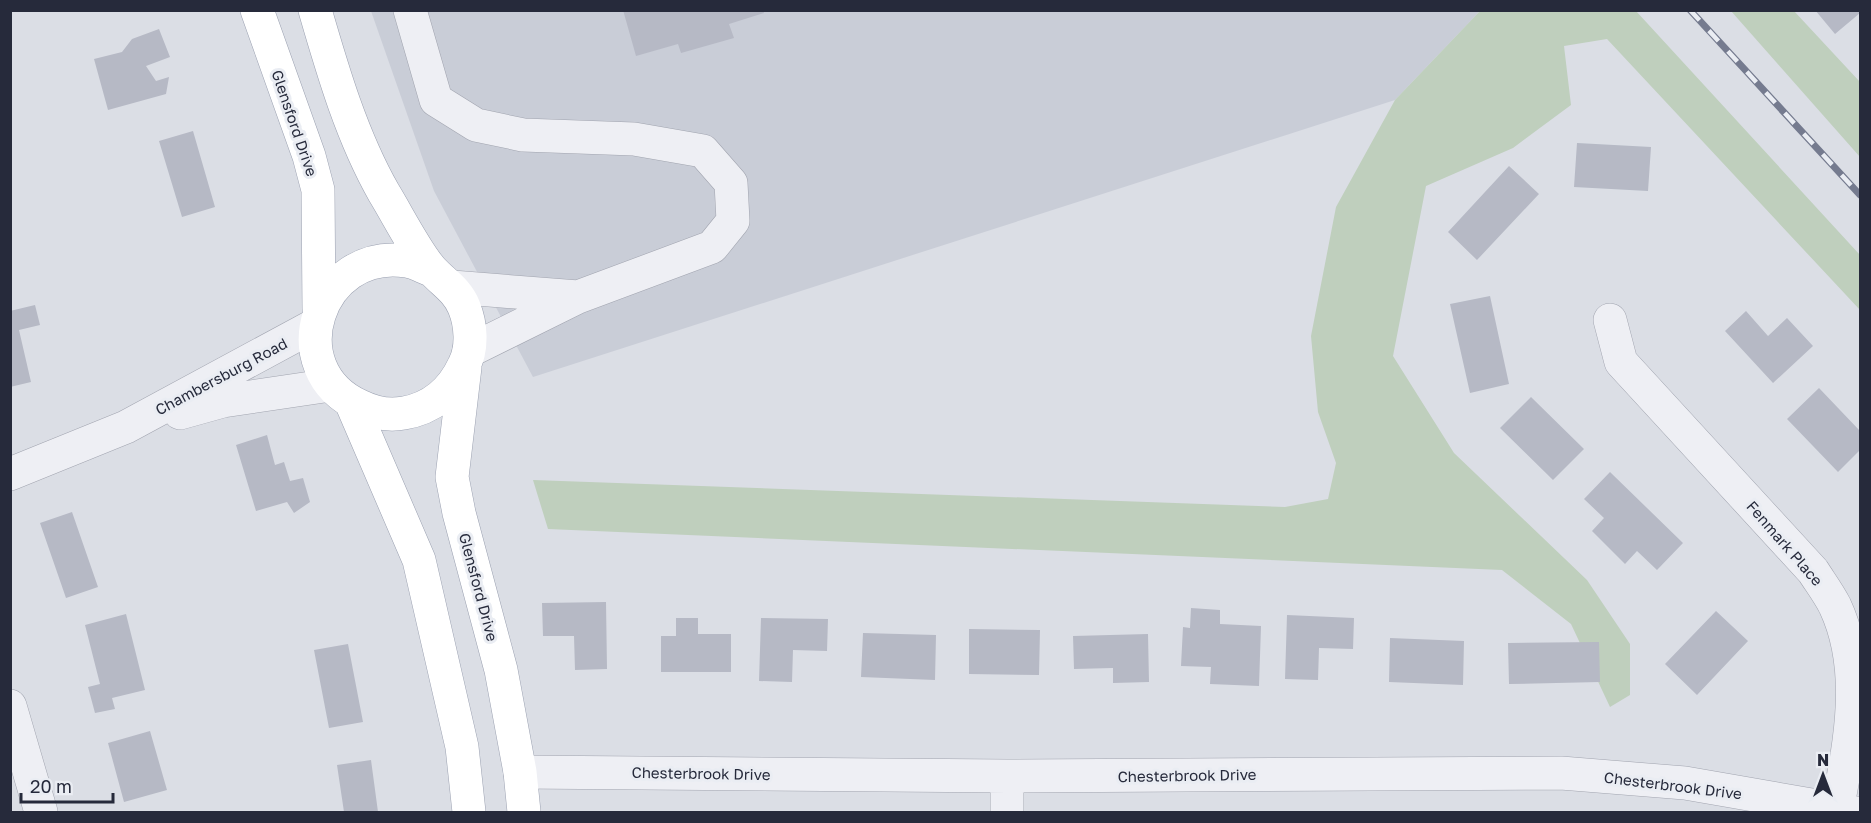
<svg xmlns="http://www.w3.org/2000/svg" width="1871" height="823" viewBox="0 0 1871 823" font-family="'Golos Text',sans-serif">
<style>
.built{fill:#c9cdd7}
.green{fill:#bfcfbd}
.building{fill:#b6b9c5}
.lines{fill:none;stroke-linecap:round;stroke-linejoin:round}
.minor-casing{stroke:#a1a4af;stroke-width:34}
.major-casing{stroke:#9ba1b1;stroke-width:34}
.minor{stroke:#eeeff4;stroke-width:33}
.major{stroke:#fff;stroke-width:33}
.rail-casing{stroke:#757b8f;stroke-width:7}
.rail{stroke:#eaedf3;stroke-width:4.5;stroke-dasharray:14;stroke-linecap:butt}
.labels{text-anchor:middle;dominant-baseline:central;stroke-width:6;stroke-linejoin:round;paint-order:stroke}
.street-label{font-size:15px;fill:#262a3b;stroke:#eaedf3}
</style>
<rect width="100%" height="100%" fill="#dbdee5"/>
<path class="built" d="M371 11H1480L1395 100 533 377 434 191Z"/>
<path class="green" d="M1480 11H1636L1860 255V310L1607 39 1564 46 1571 105 1513 148 1426 186 1393 356 1454 453 1587 580 1630 644V695L1610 707 1571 624 1502 570 548 529 533 480 1285 507 1328 499 1336 463 1318 412 1311 336 1336 207 1395 100Z
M1731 11H1794L1860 82V157Z"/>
<path class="building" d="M623 10H763L764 13 729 24 734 38 681 53 678 44 636 56Z
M1815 10H1860V13L1835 34Z
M159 29 170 57 146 66 156 81 169 77 166 94 108 110 94 59 122 52 132 39Z
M193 131 215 207 182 217 159 141Z
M1577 143 1651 147 1648 191 1574 187Z
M1509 166 1539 194 1477 260 1448 232Z
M1490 296 1509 384 1470 393 1450 304Z
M35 305 40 325 19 330 31 382 10 387V311Z
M1746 311 1768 336 1787 318 1813 346 1773 383 1725 331Z
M1819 388 1860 431V450L1838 472 1787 419Z
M1531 397 1584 449 1553 480 1500 428Z
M267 435 275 465 284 462 290 481 303 478 310 502 294 513 287 502 256 511 236 445Z
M1610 472 1683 543 1657 570 1637 551 1625 564 1592 531 1604 518 1584 499Z
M72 512 98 587 66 598 40 523Z
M606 602 607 669 575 670 574 636H543L542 603Z
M1191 608 1220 610V624L1261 626 1259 686 1210 684 1211 667 1181 666 1183 627 1190 628Z
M1716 611 1748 641 1697 695 1665 664Z
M126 614 145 690 112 698 115 709 95 713 88 687 100 684 85 625Z
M1287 615 1354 618 1353 649 1319 648 1318 680 1285 679Z
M676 618H698V634H731V672H661V636H676Z
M761 618 828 619 827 651 793 650 792 682 759 681Z
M969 629 1040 630 1039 675 969 674Z
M863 633 936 635 935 680 861 677Z
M1148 634 1149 682 1113 683V668L1074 669 1073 636Z
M1390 638 1464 641 1463 685 1389 682Z
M1599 642 1600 682 1509 684 1508 643Z
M348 644 363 722 329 728 314 650Z
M150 731 167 790 124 802 108 743Z
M371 760 378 812H344L337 765Z"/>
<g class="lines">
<defs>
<path id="minor" d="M410 10 436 100 476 125 523 135 634 139 703 151 731 183 733 221 712 247 578 297 469 351
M452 287 578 297
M1610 320 1621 362 1813 571C1820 582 1829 594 1835 606 1865 670 1850 743 1837 810
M180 413 223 401 331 385
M10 474 126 427 315 325
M10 706 41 812
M520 772 1007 776 1561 773 1685 783 1852 812
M1007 776V812"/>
<path id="major" d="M257 10 309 156 318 190 319 309
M315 10C333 72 352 137 384 193 397 214 416 252 432 270 444 283 457 290 464 307 471 324 473 348 464 365 452 391 433 408 404 413 388 416 374 413 360 406 278 369 318 248 406 261 414 262 423 267 431 270
M465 367 452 477 459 513 501 670 520 772 524 812
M351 402 419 560 462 747 469 812"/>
</defs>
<use href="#minor" class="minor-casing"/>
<use href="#major" class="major-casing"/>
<use href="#minor" class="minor"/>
<use href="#major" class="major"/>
<defs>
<path id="rail" d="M1690 10 1860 195"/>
</defs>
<use href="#rail" class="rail-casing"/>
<use href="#rail" class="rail"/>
</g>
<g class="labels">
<g class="street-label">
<text transform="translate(295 123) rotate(71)">Glensford Drive</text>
<text transform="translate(221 376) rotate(-28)">Chambersburg Road</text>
<text transform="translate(1785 543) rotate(49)">Fenmark Place</text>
<text transform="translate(479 587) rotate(75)">Glensford Drive</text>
<text transform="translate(701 773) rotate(1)">Chesterbrook Drive</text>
<text transform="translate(1187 775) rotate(-1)">Chesterbrook Drive</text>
<text transform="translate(1673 785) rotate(7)">Chesterbrook Drive</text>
</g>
</g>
<rect width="1871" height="823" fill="none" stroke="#262a3b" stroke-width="24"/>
<g transform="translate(1823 775)" stroke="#eaedf3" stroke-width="4.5" paint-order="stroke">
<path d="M0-4.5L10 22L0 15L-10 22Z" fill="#262a3b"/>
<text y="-9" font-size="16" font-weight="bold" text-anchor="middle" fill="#262a3b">N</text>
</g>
<path d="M21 793v9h92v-9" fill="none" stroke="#262a3b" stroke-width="3"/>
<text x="30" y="793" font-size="18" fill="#262a3b" stroke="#eaedf3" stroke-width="4.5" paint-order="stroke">20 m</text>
</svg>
